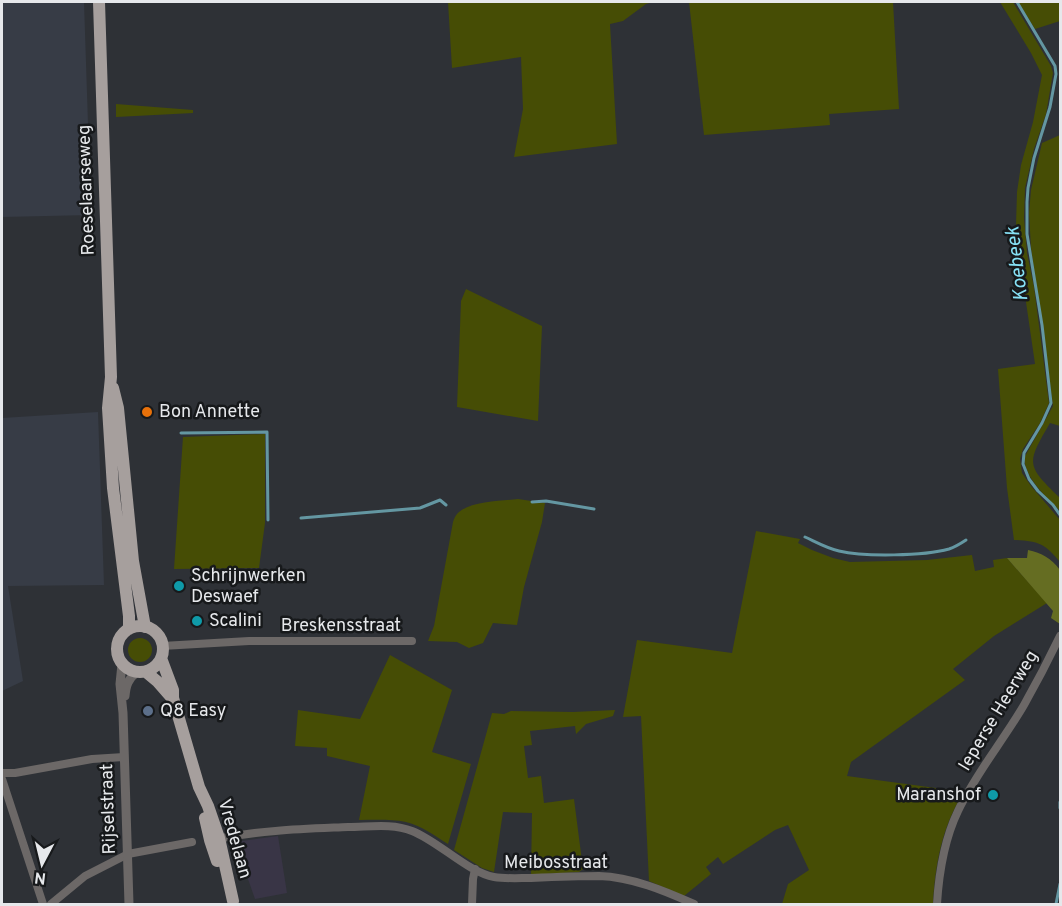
<svg xmlns="http://www.w3.org/2000/svg" width="1062" height="906" viewBox="0 0 1062 906" font-family="Overpass,sans-serif">
<style>
.commercial{fill:#393546}
.built{fill:#373c46}
.green{fill:#464d05}
.forest{fill:#656d22}
.lines{fill:none;stroke-linecap:round;stroke-linejoin:round}
.stream{stroke:#6497a2;stroke-width:3}
.minor{stroke:#6c6867;stroke-width:8}
.tertiary{stroke:#6c6867;stroke-width:9}
.primary{stroke:#a69f9d;stroke-width:12}
.food-dot{fill:#e8710a;stroke:#17191b;stroke-width:2}
.culture-dot{fill:#0f9aa8;stroke:#17191b;stroke-width:2}
.service-dot{fill:#5c6f8a;stroke:#17191b;stroke-width:2}
.labels{text-anchor:middle;dominant-baseline:central;stroke-width:5;stroke-linejoin:round;paint-order:stroke}
.street-label{font-size:18px;fill:#e6e8eb;stroke:#17191b}
.poi-label{font-size:18px;fill:#e6e8eb;stroke:#17191b;text-anchor:start}
.water-label{font-size:20px;font-style:italic;fill:#86e1f5;stroke:#17191b}
</style>
<rect width="100%" height="100%" fill="#2e3136"/>
<path class="commercial" d="M278 836 287 893 255 899 235 842Z"/>
<path class="built" d="M2 2H84L91 215 2 217Z
M98 412 104 585 8 586 23 681 2 691V418Z"/>
<path class="green" d="M448 2H654L646 4 623 21 610 24 617 144 514 157 523 109 521 57 452 68Z
M689 2H893L899 109 829 114 830 125 704 135Z
M1000 2H1013L1051 66 1053 73 1046 114 1034 149 1025 188 1024 218 1027 253 1034 287 1049 403 1040 423 1023 449 1020 459 1022 473 1031 486 1060 520V562C1045 544 1039 541 1014 540L1007 488 998 369 1035 364 1019 254 1016 225 1017 192 1021 165 1033 122 1042 75 1031 53Z
M1018 2H1060V21L1035 29Z
M116 104 193 110V113L116 117Z
M1060 135V426L1050 423C1026 464 1026 465 1060 498V511C1046 496 1026 480 1024 458L1053 406 1031 248 1029 213 1031 190 1042 143Z
M466 289 542 326 538 421 457 407 461 301Z
M265 434V523L259 568 174 569 183 437Z
M518 499 545 503 542 522 524 587 517 625 493 623 483 643 469 648 457 642 428 641 434 626 453 522C454 519 455 516 457 514 468 501 503 501 518 499Z
M756 531 800 539 798 543 812 550 833 558 850 562 927 560 972 555 975 571 994 567 993 560 1007 558 1047 603 994 636 953 669 965 680 851 762 847 776 958 791 963 794C942 826 935 866 933 904H782L788 884 809 870 788 825 775 830 723 864 718 857 706 867 711 874 684 896 649 881 641 716 623 717 637 640 732 653Z
M128 650a12 12 0 1 1 24 0a12 12 0 1 1-24 0Z
M390 655 452 690 432 752 471 764 448 844C435 836 422 826 406 822 391 819 375 820 359 820L370 766 327 756V748L295 746 298 710 360 719Z
M615 710 613 716 586 724 576 734 575 726 530 731 532 745 524 746 528 778 541 776 544 803 574 799 583 869 579 872 531 875 532 813 503 812 494 872 482 868 454 850 492 713 504 714 511 711 573 712Z"/>
<path class="forest" d="M1028 550C1042 553 1051 558 1060 570V624L1051 618 1053 611 1007 558H1027Z"/>
<g class="lines">
<path class="stream" d="M1017 2 1055 66 1056 74 1050 107 1034 158 1028 188 1027 202V234L1042 325 1051 403 1042 423 1024 453 1023 464 1029 479 1038 491 1053 505 1060 515
M181 433 267 432 268 520
M532 502 546 501 594 509
M301 518 420 508 440 500 446 505
M805 537C816 542 826 548 839 551 864 557 924 556 949 549 955 547 960 544 966 540
M1060 802V808
M1056 904 1060 884"/>
<path class="minor" d="M162 646 249 641H412
M2 773H15L92 759 124 757
M2 779 43 904
M217 839C261 830 304 829 348 827 369 827 392 823 412 831 438 841 469 873 494 877 506 879 519 878 531 878 553 877 576 876 599 876 632 877 665 891 694 904
M51 904 85 876 128 854 192 842
M472 904 473 879 475 869
M937 904C939 872 944 840 958 811 976 773 1003 741 1024 705 1037 682 1049 659 1060 636"/>
<path class="tertiary" d="M122 664 120 684 123 713 129 904
M125 696C126 685 128 679 137 672"/>
<path class="primary" d="M99 2 111 377 108 408 113 488 129 616V629
M113 388 118 408 133 561 145 627
M117 649a23 23 0 1 1 46 0a23 23 0 1 1-46 0Z
M161 658 173 690V698L199 787 208 806 219 838 233 901
M146 672 158 682 172 698
M205 818 210 840 217 861"/>
</g>
<circle class="food-dot" cx="147" cy="412" r="6"/>
<g class="culture-dot">
<circle cx="179" cy="586" r="6"/>
<circle cx="197" cy="621" r="6"/>
<circle cx="993" cy="795" r="6"/>
</g>
<circle class="service-dot" cx="148" cy="711" r="6"/>
<g class="labels">
<g class="street-label">
<text transform="translate(87 190) rotate(-92)">Roeselaarseweg</text>
<text x="341" y="626">Breskensstraat</text>
<text transform="translate(999 711) rotate(-59)">Ieperse Heerweg</text>
<text transform="translate(109 809) rotate(-92)">Rijselstraat</text>
<text transform="translate(234 839) rotate(74)">Vredelaan</text>
<text x="556" y="863">Meibosstraat</text>
</g>
<g class="poi-label">
<text x="159" y="412">Bon Annette</text>
<text x="191" y="576">Schrijnwerken<tspan x="191" dy="21">Deswaef</tspan></text>
<text x="209" y="621">Scalini</text>
<text x="160" y="711">Q8 Easy</text>
<text x="981" y="795" text-anchor="end">Maranshof</text>
</g>
<g class="water-label">
<text transform="translate(1018 264) rotate(-97)">Koebeek</text>
</g>
</g>
<rect width="1062" height="906" fill="none" stroke="#e6e8eb" stroke-width="6"/>
<g transform="translate(42 864) rotate(187)" stroke="#17191b" stroke-width="4.5" paint-order="stroke">
<path d="M0-4.5L10 22L0 15L-10 22Z" fill="#e6e8eb"/>
<text y="-9" font-size="16" font-weight="bold" text-anchor="middle" fill="#e6e8eb">N</text>
</g>
</svg>
